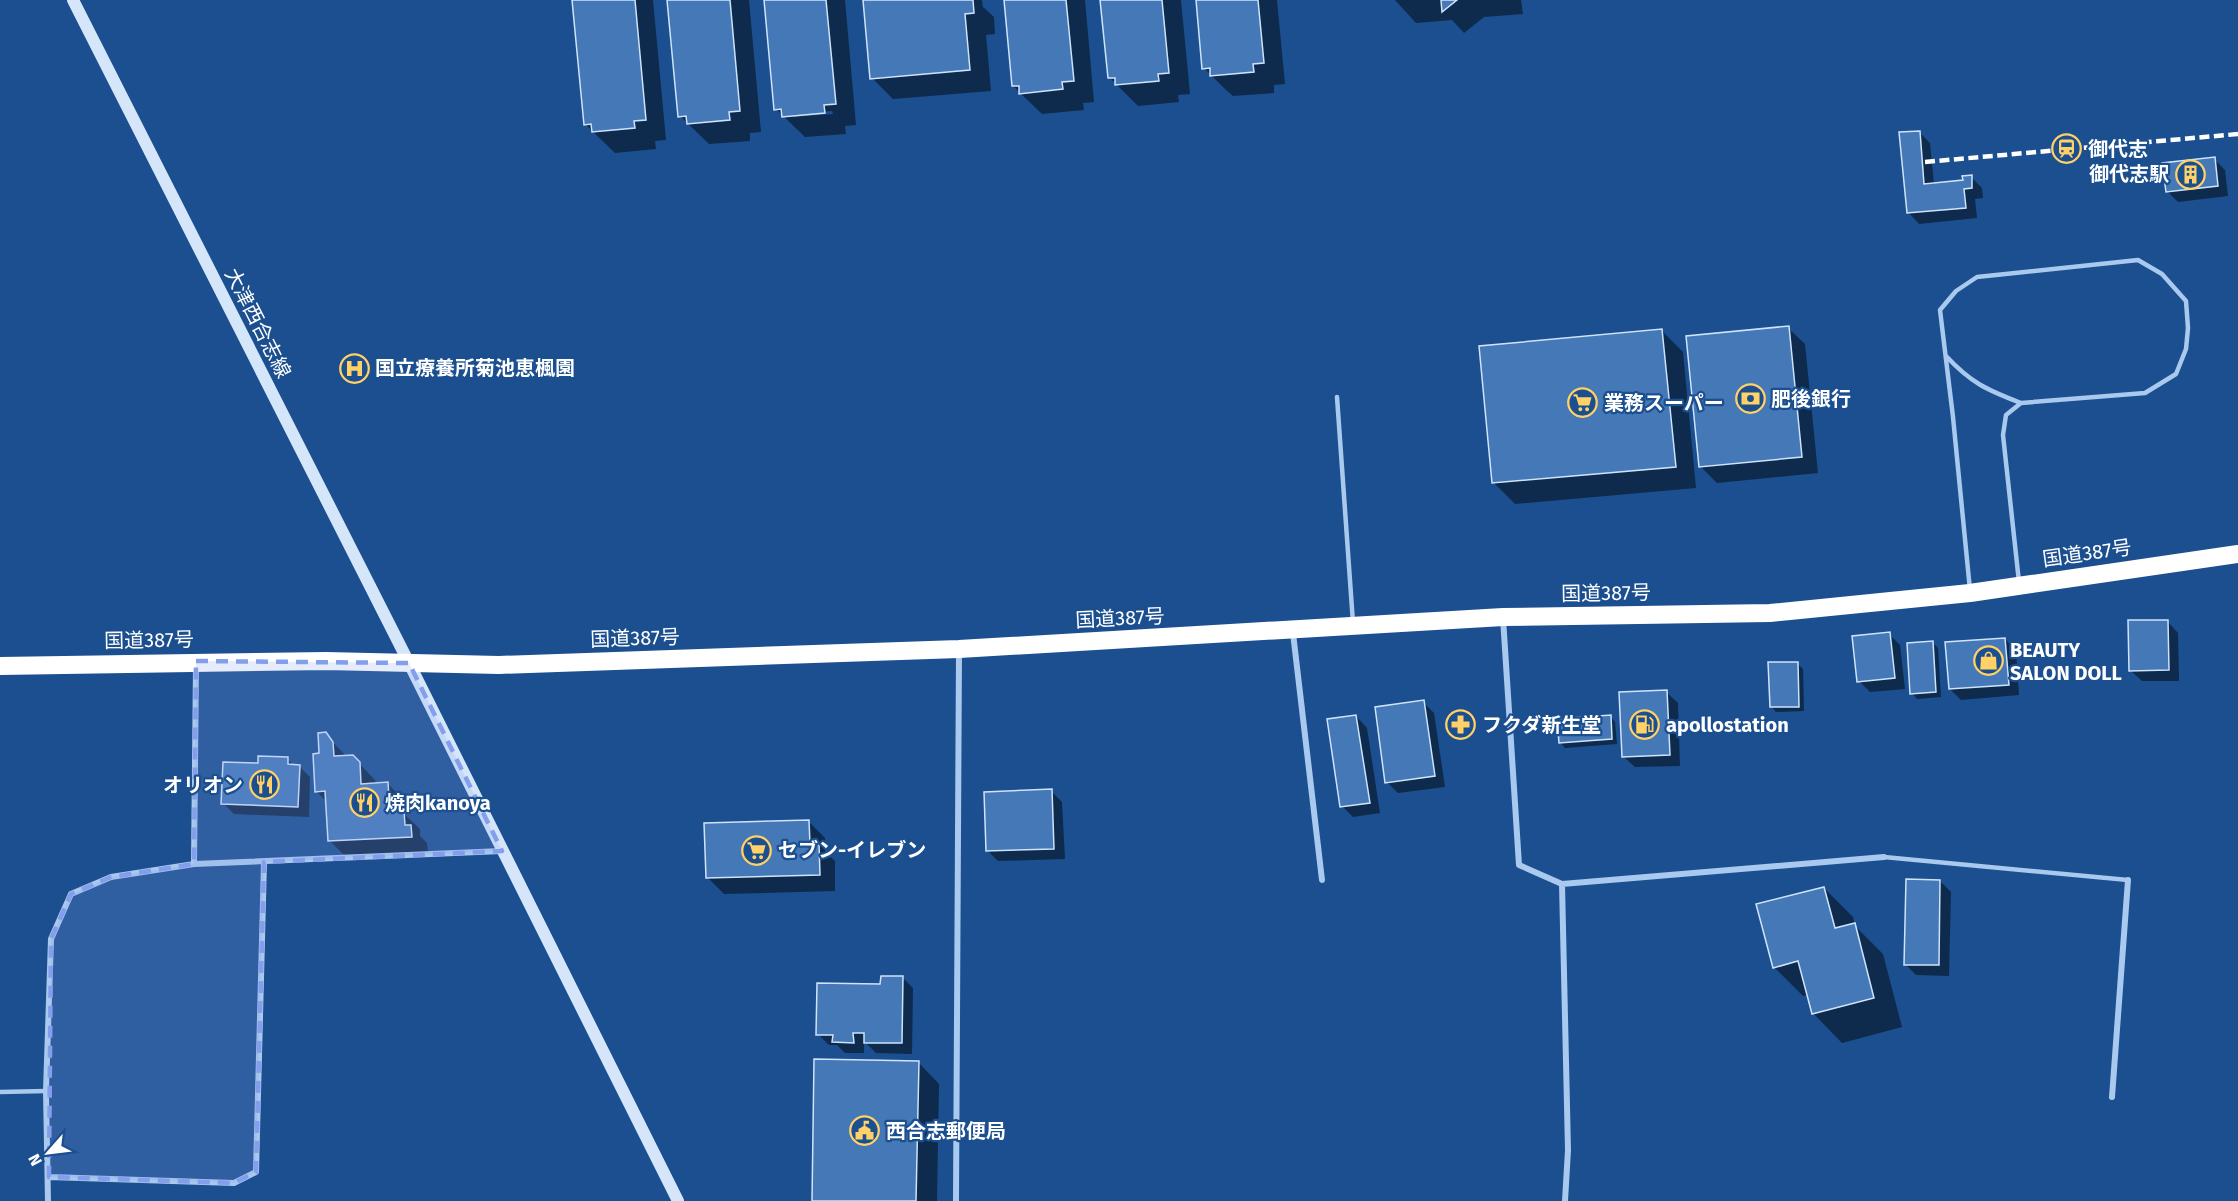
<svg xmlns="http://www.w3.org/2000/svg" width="2238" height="1201" viewBox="0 0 2238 1201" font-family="'Fira Sans','Noto Sans JP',sans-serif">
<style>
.shadow{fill:#0007;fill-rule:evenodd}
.building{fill:#4478b7;stroke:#cfe3fa;stroke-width:1.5}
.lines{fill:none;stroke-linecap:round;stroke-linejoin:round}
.lane{stroke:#a9c9ee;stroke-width:4.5}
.street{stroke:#a9c9ee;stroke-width:6}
.secondary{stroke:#d6e6fa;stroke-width:12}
.highway{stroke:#fff;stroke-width:18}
.rail{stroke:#fff;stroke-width:4.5;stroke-dasharray:10 4.5;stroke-linecap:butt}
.marked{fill:#839eea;fill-opacity:0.2;stroke:#839eea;stroke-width:4.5;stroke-dasharray:12 8;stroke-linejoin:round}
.labels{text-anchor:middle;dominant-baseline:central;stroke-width:4.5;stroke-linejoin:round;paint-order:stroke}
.poi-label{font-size:20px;font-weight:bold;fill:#fff;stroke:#1b4f8f;text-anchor:start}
.street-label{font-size:20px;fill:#fff;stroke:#1b4f8f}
</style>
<rect width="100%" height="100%" fill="#1b4f8f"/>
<path class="shadow" d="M574 0H653L666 140 655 141 656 149 615 153 585 124Z
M669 0H749L761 132 750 133V141L709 144 680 116Z
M765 0H845L856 125 845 126 846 134 805 137 776 109ZM832 111 833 114 793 117V114Z
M864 0H982L983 7 994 17 995 34 986 35 991 91 893 99 872 78Z
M1005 0H1085L1094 102 1083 103 1084 110 1042 114 1013 86Z
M1102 0H1181L1190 94 1178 95 1179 102 1138 106 1109 77Z
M1197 0H1277L1285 84 1274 85V93L1233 96 1225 89 1204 68Z
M1395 0H1521L1523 14 1484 17 1464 33 1452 20 1416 23Z
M1919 132 1930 143 1934 184 1965 181 1971 177 1982 188 1983 198 1975 199 1977 218 1919 224 1908 212Z
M2214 159 2225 170 2228 196 2178 202 2167 191Z
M1788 328 1805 344 1818 473 1717 483 1700 466Z
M1662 331 1683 352 1696 488 1515 504 1494 483Z
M2167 621 2178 633 2179 681H2142L2130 670Z
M1889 634 1900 645 1905 689 1870 692 1859 681Z
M2005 639 2016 651 2019 695 1961 700 1950 689Z
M1933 643 1938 648 1941 697 1917 699 1912 693Z
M1797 663 1803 669 1804 711 1776 712 1771 706Z
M1666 692 1678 703 1680 766 1635 767 1623 756Z
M1423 702 1434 713 1445 787 1398 793 1387 782Z
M1356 716 1367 728 1380 813 1353 817 1342 806Z
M1610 716 1615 722 1617 744 1565 748 1560 742Z
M325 734 347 757H353L375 780 376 785 388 784 404 800 405 815 420 829V836L427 843 428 853 346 857 330 841 327 802 316 791Z
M287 759 295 766H299L310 777 309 817 234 814 223 803 259 765Z
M1051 791 1062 802 1065 859 998 861 987 850Z
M809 822 825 838V852L835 861V891L724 894 707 877Z
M1940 881 1951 892 1949 976 1916 975 1905 964Z
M1824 888 1853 917 1855 926 1883 954 1902 1027 1842 1043 1813 1013 1808 995 1803 996 1774 967Z
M902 977 913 988 912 1054 876 1053 867 1044H864V1053H845L837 1045H829L818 1034Z
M918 1062 939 1084 937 1201H814Z"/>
<path class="building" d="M572 0H635L646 120 634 121 635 128 592 132 591 124 584 125Z
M667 0H730L740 111 729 112 730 120 687 124 686 116 678 117Z
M764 0H826L836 104 824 105 825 113 782 117 781 109 774 110Z
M863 0H973L974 13 965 14 970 70 870 79Z
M1004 0H1066L1074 81 1062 82 1063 89 1019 94V86H1012Z
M1100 0H1162L1169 73 1158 74 1159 81 1115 85V78H1108Z
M1196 0H1258L1264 63 1253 64 1254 72 1210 76V68L1202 69Z
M1441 0H1457L1442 12Z
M1920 131 1924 184 1963 180 1962 176 1972 175V188L1964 189 1966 208 1907 213 1899 132Z
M2215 157 2218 186 2166 192 2162 163Z
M1789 326 1802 457 1699 467 1686 336Z
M1662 329 1676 467 1492 483 1479 346Z
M2128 620H2168L2169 670 2129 671Z
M1890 632 1895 678 1857 682 1852 636Z
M2005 638 2009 685 1949 689 1945 642Z
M1933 641 1936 692 1910 694 1907 643Z
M1768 662H1798L1799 707H1770Z
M1667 690 1670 755 1622 757 1619 692Z
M1424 700 1435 776 1385 783 1375 707Z
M1356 715 1370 803 1340 807 1327 719Z
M1611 715 1612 739 1559 743 1557 719Z
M326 732 333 742 334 756 353 755 360 762 361 784 388 782 390 812 404 811 405 825H411L412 837 328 841 325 791 315 792 313 754 319 753 318 733Z
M258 756 288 757V764L300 765 298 807 221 804 223 762 258 763Z
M1052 789 1054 849 986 851 984 792Z
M809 820 810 844 819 843 820 875 706 878 704 823Z
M1906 879 1940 880 1939 965H1904Z
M1824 887 1835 928 1855 923 1874 998 1812 1014 1798 961 1773 968 1756 904Z
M881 976H903L902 1043H864V1033H853L854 1043 832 1042 833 1035H816L817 983 880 984Z
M814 1059 919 1061 916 1201H812Z"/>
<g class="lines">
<path class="lane" d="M1946 356C1971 383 1987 390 2021 403
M1337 397 1353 623
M1970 590 1953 417 1940 310 1956 291 1977 277 2138 260 2162 274 2186 301 2188 328 2186 349 2176 374 2145 393 2021 403 2006 415 2003 435 2019 582
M1884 857 2128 880
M0 1092 46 1091"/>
<path class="street" d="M1503 618 1519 865 1562 884 1568 1150 1565 1201
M1293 633 1322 880
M194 864 196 664
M1562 884 1884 857
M2112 1097 2128 880
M49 1177 234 1183 256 1172 264 862
M48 1201 46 1091 51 939 71 894 111 877 194 864 502 851
M956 1201 959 650"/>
<path class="secondary" d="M73 0 409 663 678 1201"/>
<path class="highway" d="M0 666 326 661 499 665 959 649 1503 617 1770 613 1970 593 2238 554"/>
<path class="rail" d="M1925 162 2238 134"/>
</g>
<path class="marked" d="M196 661 409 663 502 851 264 862 256 1172 234 1183 49 1177 51 939 71 894 111 877 194 864Z"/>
<defs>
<symbol id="station-ring" viewBox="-11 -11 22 22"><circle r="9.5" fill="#1b4f8f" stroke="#ffd166" stroke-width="1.5"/><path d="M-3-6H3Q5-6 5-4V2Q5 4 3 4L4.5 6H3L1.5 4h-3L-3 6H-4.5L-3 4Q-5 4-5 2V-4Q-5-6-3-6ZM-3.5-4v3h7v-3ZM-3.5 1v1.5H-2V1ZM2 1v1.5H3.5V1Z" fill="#ffd166"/></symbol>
<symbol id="building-ring" viewBox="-11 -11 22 22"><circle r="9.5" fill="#1b4f8f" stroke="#ffd166" stroke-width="1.5"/><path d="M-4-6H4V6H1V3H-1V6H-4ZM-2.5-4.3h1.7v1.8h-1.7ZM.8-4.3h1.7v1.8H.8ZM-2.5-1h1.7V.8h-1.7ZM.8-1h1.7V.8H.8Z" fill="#ffd166"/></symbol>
<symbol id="hospital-ring" viewBox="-11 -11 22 22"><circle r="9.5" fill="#1b4f8f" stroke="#ffd166" stroke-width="1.5"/><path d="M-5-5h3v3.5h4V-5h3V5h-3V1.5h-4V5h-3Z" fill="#ffd166"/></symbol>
<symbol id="bank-ring" viewBox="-11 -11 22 22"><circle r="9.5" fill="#1b4f8f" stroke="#ffd166" stroke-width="1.5"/><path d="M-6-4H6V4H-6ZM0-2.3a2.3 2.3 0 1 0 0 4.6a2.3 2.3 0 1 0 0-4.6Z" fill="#ffd166"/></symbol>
<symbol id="supermarket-ring" viewBox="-11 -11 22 22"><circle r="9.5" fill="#1b4f8f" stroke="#ffd166" stroke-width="1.5"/><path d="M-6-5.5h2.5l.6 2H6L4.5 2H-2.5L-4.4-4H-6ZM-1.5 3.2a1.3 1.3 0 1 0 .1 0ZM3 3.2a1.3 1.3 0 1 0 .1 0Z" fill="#ffd166"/></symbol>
<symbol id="shop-ring" viewBox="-11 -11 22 22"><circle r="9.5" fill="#1b4f8f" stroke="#ffd166" stroke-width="1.5"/><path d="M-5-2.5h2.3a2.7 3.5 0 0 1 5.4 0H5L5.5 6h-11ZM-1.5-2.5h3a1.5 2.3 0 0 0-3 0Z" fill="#ffd166"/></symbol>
<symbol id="pharmacy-ring" viewBox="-11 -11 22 22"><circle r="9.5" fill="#1b4f8f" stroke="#ffd166" stroke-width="1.5"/><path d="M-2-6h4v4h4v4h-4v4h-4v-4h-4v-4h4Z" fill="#ffd166"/></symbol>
<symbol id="fuel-ring" viewBox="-11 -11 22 22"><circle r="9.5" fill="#1b4f8f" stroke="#ffd166" stroke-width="1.5"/><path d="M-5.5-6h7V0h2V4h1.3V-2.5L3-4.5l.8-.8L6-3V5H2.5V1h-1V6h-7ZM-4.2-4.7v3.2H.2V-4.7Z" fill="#ffd166"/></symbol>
<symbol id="restaurant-ring" viewBox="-11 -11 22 22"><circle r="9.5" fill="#1b4f8f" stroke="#ffd166" stroke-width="1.5"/><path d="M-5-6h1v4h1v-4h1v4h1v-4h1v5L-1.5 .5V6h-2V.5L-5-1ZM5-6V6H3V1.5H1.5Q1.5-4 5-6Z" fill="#ffd166"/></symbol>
<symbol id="civic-ring" viewBox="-11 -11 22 22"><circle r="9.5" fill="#1b4f8f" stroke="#ffd166" stroke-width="1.5"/><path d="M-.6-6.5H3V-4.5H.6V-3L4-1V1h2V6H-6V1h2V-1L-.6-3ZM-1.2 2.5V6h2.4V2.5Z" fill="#ffd166"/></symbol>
</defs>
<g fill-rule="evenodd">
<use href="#station-ring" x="2050" y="132" width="33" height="33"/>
<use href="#building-ring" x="2174" y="158" width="33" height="33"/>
<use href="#hospital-ring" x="338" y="352" width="33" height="33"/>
<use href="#bank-ring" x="1734" y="382" width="33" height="33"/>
<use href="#supermarket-ring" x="1566" y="386" width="33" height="33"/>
<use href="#shop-ring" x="1972" y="644" width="33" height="33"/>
<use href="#pharmacy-ring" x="1444" y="708" width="33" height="33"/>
<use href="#fuel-ring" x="1628" y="708" width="33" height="33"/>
<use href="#restaurant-ring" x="248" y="768" width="33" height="33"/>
<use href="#restaurant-ring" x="348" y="786" width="33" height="33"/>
<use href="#supermarket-ring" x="740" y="834" width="33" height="33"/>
<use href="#civic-ring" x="848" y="1114" width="33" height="33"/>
</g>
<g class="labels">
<g class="poi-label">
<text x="2088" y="149">御代志</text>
<text x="2169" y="174" text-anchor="end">御代志駅</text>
<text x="375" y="368">国立療養所菊池恵楓園</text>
<text x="1771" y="399">肥後銀行</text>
<text x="1604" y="403">業務スーパー</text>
<text x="2010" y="650">BEAUTY<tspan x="2010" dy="23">SALON DOLL</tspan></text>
<text x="1482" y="725">フクダ新生堂</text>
<text x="1666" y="725">apollostation</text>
<text x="243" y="785" text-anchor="end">オリオン</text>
<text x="385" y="803">焼肉kanoya</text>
<text x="778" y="850">セブン-イレブン</text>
<text x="886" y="1131">西合志郵便局</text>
</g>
<g class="street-label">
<text transform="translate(258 323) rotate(63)">大津西合志線</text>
<text transform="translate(2087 553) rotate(-8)">国道387号</text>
<text transform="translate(1606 593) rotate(-1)">国道387号</text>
<text transform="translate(1120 618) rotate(-3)">国道387号</text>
<text transform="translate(635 638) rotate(-2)">国道387号</text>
<text transform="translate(149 640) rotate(-1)">国道387号</text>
</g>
</g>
<g transform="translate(48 1153) rotate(242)" stroke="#1b4f8f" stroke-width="4.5" paint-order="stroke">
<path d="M0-4.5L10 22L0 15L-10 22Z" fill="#ffffff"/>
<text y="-9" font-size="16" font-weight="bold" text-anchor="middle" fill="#ffffff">N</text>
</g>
</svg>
